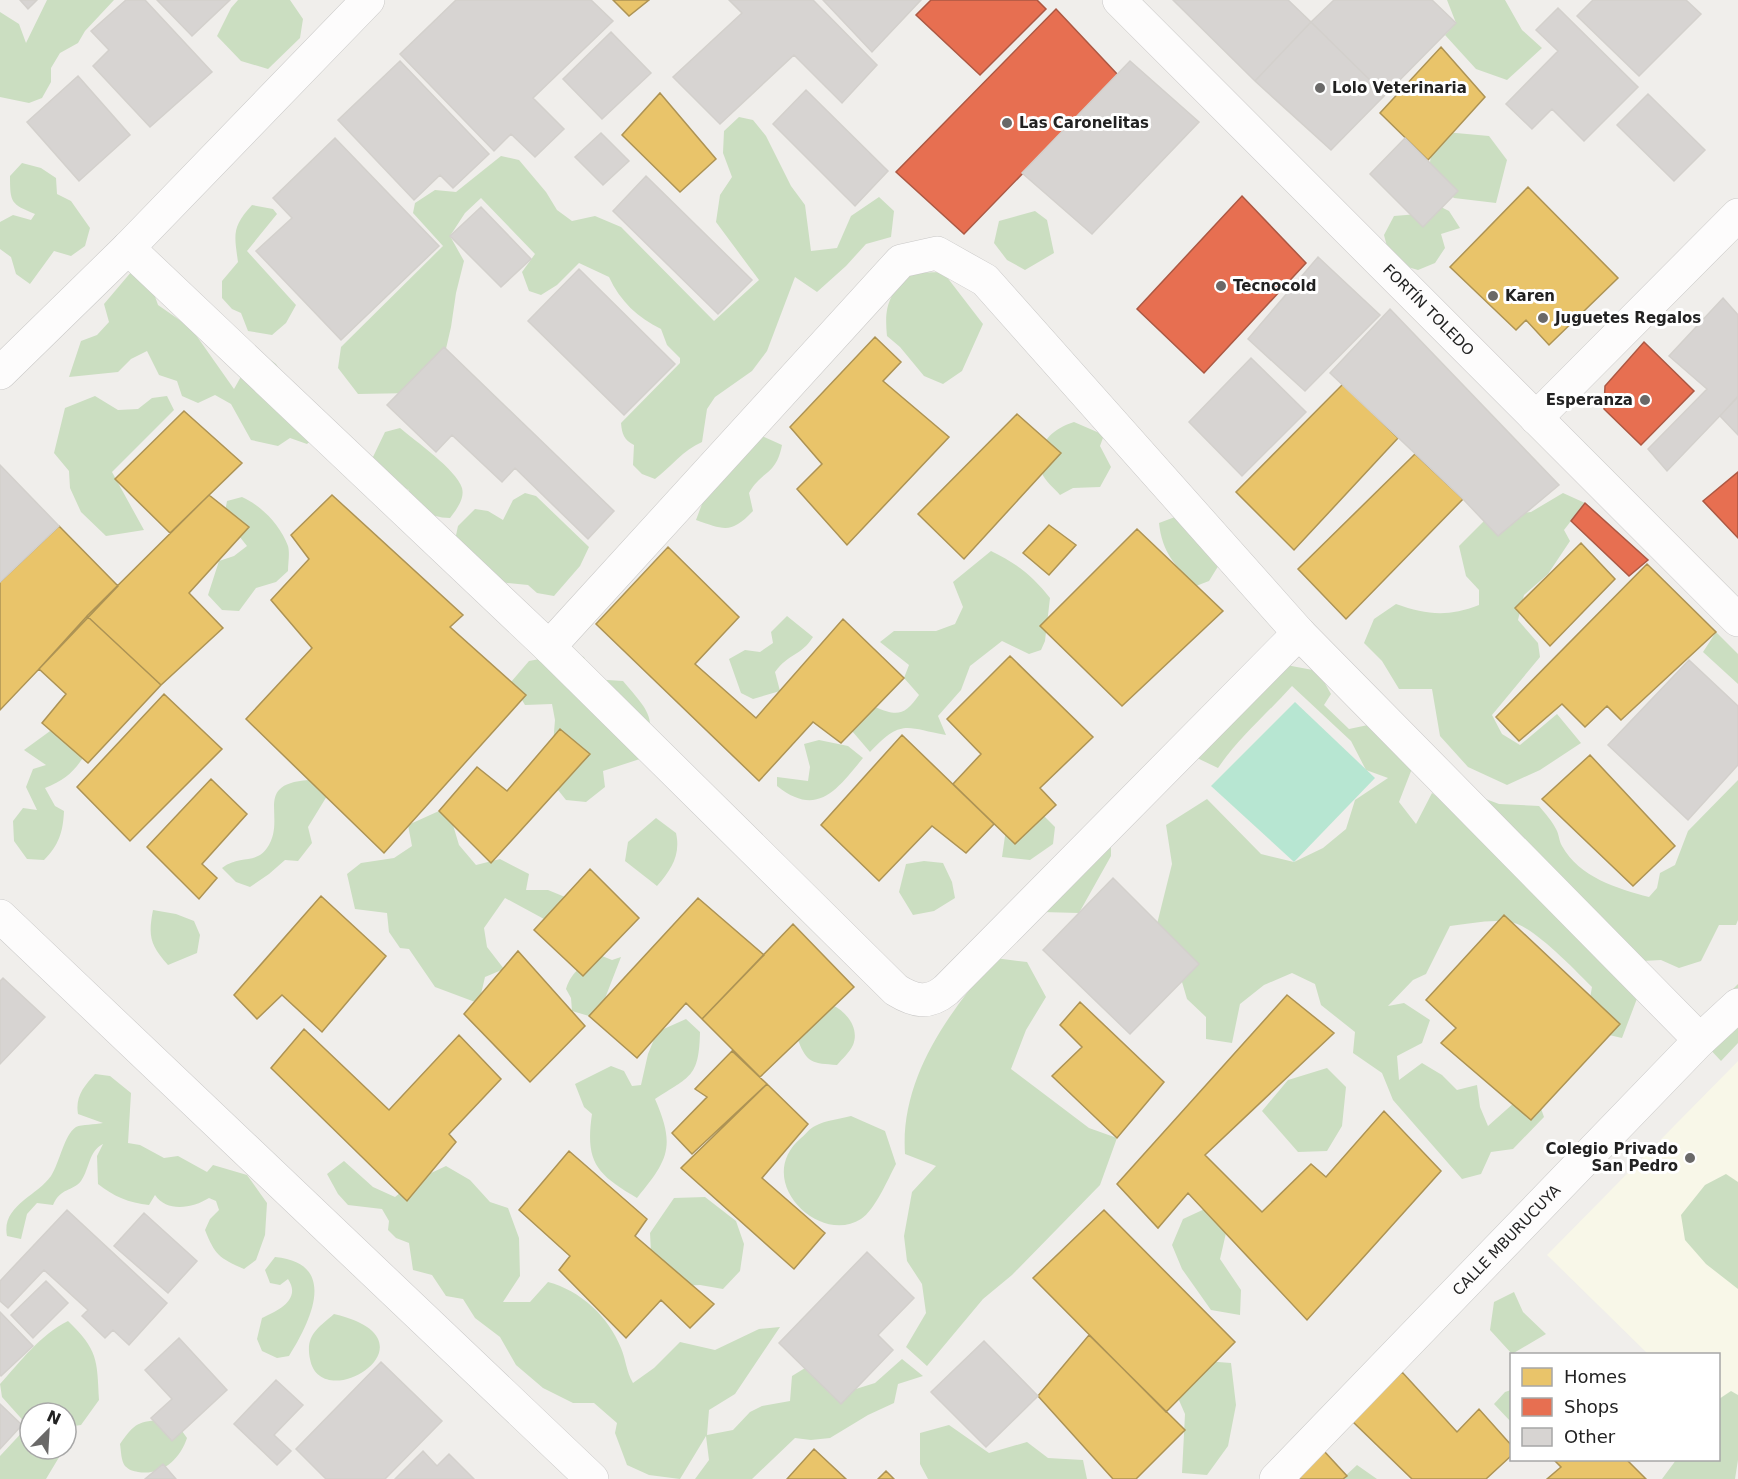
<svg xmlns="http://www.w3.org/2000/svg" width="1738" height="1479" viewBox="0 0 1738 1479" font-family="'DejaVu Sans',sans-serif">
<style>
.education{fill:#f8f7e8}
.forest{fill:#cbdec1}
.pitch{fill:#b7e6d2}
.homes{fill:#e9c46a;stroke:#ad9354;stroke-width:1.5}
.shops{fill:#e76f51;stroke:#ac5843;stroke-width:1.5}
.building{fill:#d7d4d2;stroke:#d3d0cc;stroke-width:1.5}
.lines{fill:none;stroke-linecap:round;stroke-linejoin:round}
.minor-casing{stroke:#c9c8c7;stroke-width:34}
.minor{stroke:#fdfcfc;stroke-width:33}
.poi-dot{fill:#6a6968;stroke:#fff;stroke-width:2}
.labels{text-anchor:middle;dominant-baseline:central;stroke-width:6;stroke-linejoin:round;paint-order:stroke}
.poi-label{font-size:15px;font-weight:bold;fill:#222;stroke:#fff;text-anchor:start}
.street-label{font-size:15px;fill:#222;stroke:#fff}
</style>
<rect width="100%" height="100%" fill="#f0eeeb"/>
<path class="education" d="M1738 1061V1442L1719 1423 1718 1354H1648L1547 1255Z"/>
<path class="forest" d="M47 0H114L85 31 78 43 60 53 51 68V82L42 98 29 103 0 97V12L19 24 26 43Z
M238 0H290L303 19 300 38 268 69 241 61 217 36 231 8Z
M1447 0H1505L1522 30 1542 48 1507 80 1476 69 1445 35 1456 23Z
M739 117 753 120 766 136 791 186 805 205 811 251 837 248 851 216 879 197 894 211 891 237 866 244 846 266 817 292 795 277 767 351 752 371 715 397 707 409 702 442C683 450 671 467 655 479L642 474 633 465 634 445C624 440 622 434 621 423L680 363V358L667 345 661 329C638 318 620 301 609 277L579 263 557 285 541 295 529 291 522 272 535 254 481 198 465 213 450 236 464 261 456 293 451 327 442 366 414 393 358 394 338 368 341 347 443 246 413 213 415 203 435 190 456 192 501 156 519 160 546 192 557 210 572 221 595 216 621 227 714 321 759 280 716 222 720 195 732 177 723 153 724 131Z
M1434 131 1489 136 1507 160 1496 203 1454 198 1428 178Z
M22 163 41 168 56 178 57 194 71 201 90 228 85 246 71 256 54 251 30 284 16 274 11 257 0 249V222L13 215 31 220 35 214C11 204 10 203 10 176Z
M1435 204 1449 211 1460 228 1441 234 1445 248 1435 263 1418 270 1391 262 1384 235 1394 216 1418 214Z
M252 205 273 209 277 214 247 251 296 305 286 323 272 335 248 331 241 313 232 309 222 298V281L238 262C234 234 232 227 252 205Z
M1035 211 1047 220 1054 253 1025 270 1007 260 994 243 999 221Z
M132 271 151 285 158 305 191 328 234 389 243 373 261 353 276 364 288 383 317 435 307 444 290 438 278 446 251 440 231 404 215 395 198 403 182 396 177 381 159 375 147 351 131 359 118 372 69 377 81 341 97 335 109 322 104 304Z
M943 272 983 324 962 371 943 384 924 376 900 347 887 336C884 305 889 297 908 273Z
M95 396 118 410 138 409 152 398 167 396 174 410 112 472 144 530 106 536 81 512 70 488 69 471 54 453 65 408Z
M1074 422 1104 435 1100 446 1111 467 1100 487 1073 488 1060 495C1055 489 1044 480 1042 473 1034 446 1051 429 1074 422Z
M400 428C415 441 456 469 462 488 465 499 456 510 450 518 433 518 410 509 409 490L391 482 372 459 385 432Z
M762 436 782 445C776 476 762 470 749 493L753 511C731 534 725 530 696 520L705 496Z
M525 493 536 496 589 547 580 566 554 596 537 593 528 585 507 583 490 576 455 540 458 526 475 509 488 511 503 520 513 500Z
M1563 493 1585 503 1564 530 1570 541 1548 574 1524 595 1518 620 1538 643 1540 657 1492 715 1502 734 1520 745 1557 714 1581 743 1540 770 1507 785 1468 767 1440 736 1432 689H1399L1382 661 1364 643 1374 619 1396 604C1427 615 1448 617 1479 605V590L1466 576 1459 546 1489 516 1531 512Z
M242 497C262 506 280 525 288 546 290 553 288 563 288 571L276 582 256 588 239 611 222 610 208 595 219 561 234 556 247 546 224 517 227 501Z
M1191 511 1222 560 1209 581 1196 586C1175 566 1162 552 1159 523Z
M991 551C1016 563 1033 576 1050 598L1045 641 1041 650 1029 654 1002 641 970 666 961 690 938 716 946 735C906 728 902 718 870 752L852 731 875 707C898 717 905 715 919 695L904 678 909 665 880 642 894 631H936L955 624 963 607 953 582Z
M787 616 813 637C801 656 789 653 775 672L780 691 753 699 741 693 729 659 745 650 760 652 773 643 771 632Z
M1716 632 1738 654V684L1703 652Z
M572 653 584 657 592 679 623 681C649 712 658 717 643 758L603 771 605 787 586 802 566 800 550 780 555 720 552 704 525 705 511 682 529 661Z
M1281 664 1318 671 1331 694 1324 705 1349 729 1368 725 1413 766 1399 802 1416 824 1432 793 1466 818 1638 996 1622 1038 1592 1031 1587 1015 1592 987C1576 971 1535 928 1514 923 1494 918 1470 924 1450 926L1426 974 1413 980 1388 1006 1404 1003 1430 1020 1422 1043 1397 1056 1399 1080 1422 1063 1442 1075 1457 1090 1477 1085 1480 1107 1488 1126 1533 1086 1544 1117 1513 1149 1491 1152 1481 1174 1462 1179 1393 1100 1382 1073 1353 1053 1355 1032 1321 1005 1315 984 1292 973 1264 985 1240 1004 1232 1043 1206 1039V1017L1187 999 1182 982 1158 972 1149 956 1172 864 1166 825 1207 799 1261 854 1294 862 1323 848 1346 829 1355 800 1388 778 1366 770 1351 741 1292 686C1267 714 1239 737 1218 768L1195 757Z
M68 718 89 747C78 768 68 779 45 788L55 806 64 811C63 832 59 845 44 860L27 859 14 841 13 821 23 808 37 810 26 787 33 769 46 765 24 750Z
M819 740 848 746 863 758C838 788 818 819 777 786V777L808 781 810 767 804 744Z
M309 780 327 796 308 827 312 843 298 861 285 860 269 874 250 887 236 882 222 868C240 854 255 865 267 848 288 818 251 784 309 780Z
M1738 780V920L1736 925H1719L1701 961 1679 968 1661 960 1643 961 1475 795 1499 804 1539 806C1545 813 1552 821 1556 829 1559 834 1559 841 1562 846 1579 877 1618 889 1649 897L1657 888 1660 873 1675 865 1688 831Z
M1035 807 1055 827 1053 844 1030 860 1002 857 1007 822Z
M439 811 453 825 459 845 476 865 500 859 529 874 526 890H548L565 897 560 912 544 919 505 898 484 928 487 947 504 969 485 977 481 994 475 1002 435 987 409 949 400 948 389 932 387 913 355 909 347 874 361 863 394 858 412 846 408 825Z
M656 818 676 833C681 855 671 870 657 886L625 861 628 842Z
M1111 841V856L1079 913 1042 912Z
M924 861 943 863 952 882 955 898 934 911 913 915 899 892 906 864Z
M153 910 176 914 194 921 200 935 197 953 168 965C150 945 148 936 153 910Z
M602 956 612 960 621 957 604 1001 589 1016 572 1011 571 998 566 989C572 970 584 964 602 956Z
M995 958 1027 962 1046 997 1026 1030 1011 1069 1089 1128 1117 1138 1100 1185 1012 1275 983 1299 927 1366 906 1347 926 1313 922 1284 907 1261 904 1236 912 1192 936 1166 905 1154C900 1078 948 1014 995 958Z
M1738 984V1043L1721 1061 1692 1030Z
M832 1005C846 1011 860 1028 853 1045 850 1052 842 1059 837 1065 813 1063 807 1064 798 1040Z
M686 1019 700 1032C699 1078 690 1076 655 1099 676 1147 668 1160 637 1198 596 1174 585 1162 592 1114L584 1107 575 1084 611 1066 624 1071 632 1086 641 1085 648 1054 657 1032Z
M1327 1068 1346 1087 1342 1126 1327 1151 1298 1152 1262 1111 1288 1080Z
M95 1074 110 1076 131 1093 128 1143 140 1145 164 1158 178 1156 207 1172 213 1165 247 1175 267 1203 265 1235 256 1260 244 1269C219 1258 215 1255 205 1230L210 1219 219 1210 216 1201 209 1198C193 1208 167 1213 155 1195L149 1205C129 1203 113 1196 98 1184L97 1156 103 1144C88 1152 90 1168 81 1181 72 1192 61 1187 53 1205L37 1203 27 1214 21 1239 7 1236C1 1206 37 1196 51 1176 60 1162 64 1135 76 1127 82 1124 95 1125 103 1123L78 1114C75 1097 84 1086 95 1074Z
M851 1116 885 1131 896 1164C888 1179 875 1210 861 1219 819 1246 752 1180 801 1138 806 1134 810 1128 815 1126 826 1120 840 1119 851 1116Z
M344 1161 373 1187 395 1197 416 1180 446 1166 470 1180 490 1202 508 1208 519 1238 520 1276 503 1302H530L548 1282C581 1291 608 1316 621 1348 626 1360 626 1371 633 1383L654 1368 680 1342 715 1350 759 1329 780 1327 735 1394 709 1410 707 1435 733 1430 750 1412 762 1406 790 1401 792 1376 810 1365 843 1393 875 1383 902 1359 923 1376 898 1384 894 1403 868 1415 830 1438 811 1440 795 1438 752 1479H695L709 1460 706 1436 680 1479 649 1475 627 1465 615 1433 617 1423 594 1403H573L543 1388 516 1365 500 1337 475 1318 463 1299 446 1296 432 1275 413 1270 409 1243 396 1238 388 1230 389 1221 382 1209 348 1205 338 1194 327 1174Z
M1726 1174 1738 1182V1289L1706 1264 1685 1240 1681 1215 1705 1185Z
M705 1197 736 1221 744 1244 740 1271 723 1289 700 1285 682 1286 651 1252 650 1233 674 1198Z
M1209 1207 1229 1220 1220 1259 1241 1290 1240 1315 1211 1310 1182 1269 1172 1245 1183 1219Z
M275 1257C339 1263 311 1321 289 1356L277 1358 262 1351 257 1339 262 1318C277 1311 302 1300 288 1279L280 1285 270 1283 265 1270Z
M1514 1292 1523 1312 1546 1334 1512 1354 1490 1330 1494 1302Z
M334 1314C445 1340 321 1418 310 1359 305 1335 318 1328 334 1314Z
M68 1321C98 1350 97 1359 99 1400L81 1425 66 1427V1413H30V1449H64L46 1479H0V1456L28 1426 2 1397 0 1384C21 1361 40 1335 68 1321Z
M1192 1360 1231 1363 1236 1405 1228 1446 1207 1475 1182 1473 1185 1414 1171 1382Z
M1511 1390 1512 1422H1511L1494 1404 1505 1392Z
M1731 1391 1738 1395V1460L1735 1479H1662L1676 1460H1718L1719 1399Z
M164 1420 177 1424 187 1438C180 1459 162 1476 138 1472 133 1471 129 1470 125 1466 121 1461 121 1450 120 1444 135 1423 138 1421 164 1420Z
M949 1425 989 1453 1027 1442 1048 1458 1083 1460 1087 1479H928L920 1464V1433Z
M1357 1465 1377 1479H1342Z"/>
<path class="pitch" d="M1295 702 1375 778 1294 862 1211 786Z"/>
<path class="homes" d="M613 0H649L629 16Z
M1441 47 1485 97 1428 160 1380 113Z
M660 93 716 159 680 192 622 135Z
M1528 187 1618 278 1549 345 1526 320 1516 330 1450 267Z
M875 337 901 362 883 381 949 437 847 545 797 489 822 464 790 427Z
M1343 384 1398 438 1294 550 1236 492Z
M184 411 242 463 170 533 115 479Z
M1017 414 1061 453 964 559 918 514Z
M1415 454 1463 499 1346 619 1298 569Z
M209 495 249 527 189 593 223 628 161 685 87 616Z
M332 495 463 615 450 627 526 695 384 853 246 719 312 648 271 600 309 559 291 535Z
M1049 525 1076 545 1049 575 1023 553Z
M59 526 118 586 0 710V582Z
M1137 529 1223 611 1122 706 1040 626Z
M1581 543 1615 579 1550 646 1515 608Z
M668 547 739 617 695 664 756 718 843 619 904 678 841 743 813 722 759 781 596 624Z
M1647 564 1716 632 1621 720 1607 706 1585 727 1562 704 1519 741 1496 717Z
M87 616 161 685 88 763 42 723 66 694 39 669Z
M1010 656 1093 737 1040 788 1056 805 1015 844 953 784 981 754 947 719Z
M164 694 222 749 130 841 77 787Z
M560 729 590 754 491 863 439 811 477 767 507 791Z
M902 735 994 824 966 853 932 826 879 881 821 825Z
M1590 755 1675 846 1633 886 1542 799Z
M211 779 247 814 202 864 217 878 199 899 147 847Z
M590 869 639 918 583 976 534 930Z
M321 896 386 956 322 1032 282 995 257 1019 234 995Z
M698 898 764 955 702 1019 686 1003 637 1058 589 1016Z
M1504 915 1620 1024 1531 1120 1441 1043 1456 1028 1426 1000Z
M793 924 854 987 760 1077 702 1019Z
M518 951 585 1026 530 1082 464 1014Z
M1287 995 1334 1033 1205 1155 1262 1212 1311 1164 1326 1177 1384 1111 1441 1171 1307 1320 1188 1193 1158 1228 1117 1184Z
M1080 1002 1164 1082 1117 1138 1052 1076 1082 1047 1060 1025Z
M304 1029 389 1110 459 1035 501 1079 449 1134 456 1142 407 1201 271 1068Z
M732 1051 767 1084 692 1154 672 1133 707 1097 695 1089Z
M767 1084 808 1124 762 1178 825 1233 794 1269 681 1168Z
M569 1151 647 1219 635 1236 714 1304 690 1328 661 1300 626 1338 559 1270 570 1256 519 1210Z
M1104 1210 1235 1342 1166 1412 1033 1278Z
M1089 1335 1185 1430 1136 1479H1113L1038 1396Z
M1402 1372 1457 1432 1479 1409 1512 1446V1455L1486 1479H1412L1352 1421Z
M814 1449 846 1479H787Z
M1324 1451 1347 1476 1343 1479H1295Z
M1554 1460H1627L1646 1479H1547L1561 1467Z
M886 1471 894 1479H878Z"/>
<path class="shops" d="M931 0H1037L1046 9 980 75 916 15Z
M1056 9 1118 75 964 234 896 172Z
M1242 196 1306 263 1204 373 1137 309Z
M1644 342 1694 391 1641 445 1604 409 1605 386Z
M1738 472V538L1703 501Z
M1585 503 1648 560 1629 576 1571 521Z"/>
<path class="building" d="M20 0H37L28 9Z
M126 0H145L212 72 150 127 93 66 109 50 91 31Z
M157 0H230L192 36Z
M456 0H591L613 21 533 98 564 129 535 157 511 134 494 151 400 54Z
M729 0H813L877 65 842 103 794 55 720 124 673 77 742 13Z
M823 0H921L872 52Z
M1173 0H1288L1311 22 1255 81Z
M1334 0H1432L1456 23 1385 95 1311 22Z
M1593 0H1686L1701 14 1639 76 1577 16Z
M1558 8 1638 87 1584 141 1552 109 1532 129 1506 104 1558 51 1536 30Z
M1311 22 1385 95 1331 150 1255 81Z
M611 32 651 73 602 119 563 79Z
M400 61 489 154 453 188 440 175 414 200 338 120Z
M1130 61 1199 122 1092 234 1022 173Z
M78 76 130 135 79 181 27 122Z
M806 90 888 171 855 206 773 124Z
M1648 94 1705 150 1674 181 1617 125Z
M601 133 629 161 603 185 575 157Z
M335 138 439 246 341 340 256 251 292 218 273 198Z
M1405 138 1458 191 1423 227 1370 174Z
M646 176 752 280 718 314 613 211Z
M481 207 531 259 501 287 450 236Z
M1318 257 1380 315 1305 391 1248 339Z
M579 269 675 364 624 415 528 321Z
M1723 298 1738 315V397L1667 471 1648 449 1707 389 1669 356Z
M1390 309 1559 485 1498 536 1463 499 1330 373Z
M444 347 614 511 588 539 515 468 502 482 452 435 436 452 387 405Z
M1251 358 1306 412 1242 476 1189 422Z
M1738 396V435L1720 416Z
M0 465 59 526 0 582Z
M1689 660 1738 706V765L1688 820 1608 745Z
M1113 878 1199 964 1130 1034 1043 950Z
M3 978 45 1017 0 1064V981Z
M67 1210 167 1303 129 1345 113 1330 105 1338 82 1316 88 1310 44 1270 8 1308 0 1301V1281Z
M144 1213 197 1261 168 1293 114 1246Z
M867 1252 914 1298 878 1335 893 1350 841 1404 779 1343Z
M46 1281 68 1303 33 1338 11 1315Z
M0 1312 33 1346 1 1376 0 1375Z
M179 1338 227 1390 172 1441 151 1418 172 1399 145 1370Z
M984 1341 1038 1396 986 1447 931 1392Z
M381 1362 442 1421 385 1479H326L296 1449Z
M276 1380 303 1405 274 1435 291 1451 277 1465 234 1424Z
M0 1404 22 1425 0 1449Z
M423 1451 437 1466 449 1454 474 1479H395Z
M163 1464 176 1479H145Z"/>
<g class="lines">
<defs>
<g id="minor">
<path id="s1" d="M1119 0 1738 620"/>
<path d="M128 248 549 647 896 990C914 1001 928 1005 946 990L1299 633"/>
<path d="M0 373 128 248 368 0"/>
<path d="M1536 418 1738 215"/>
<path d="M549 647 901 261 937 253 985 280 1299 633 1700 1040"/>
<path d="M0 916 592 1479"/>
<path id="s2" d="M1276 1479 1700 1040 1738 1005"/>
</g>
</defs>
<use href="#minor" class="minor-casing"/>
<use href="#minor" class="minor"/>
</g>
<g class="poi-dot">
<circle cx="1320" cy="88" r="6"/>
<circle cx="1007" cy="123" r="6"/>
<circle cx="1221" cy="286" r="6"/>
<circle cx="1493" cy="296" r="6"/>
<circle cx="1543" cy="318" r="6"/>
<circle cx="1645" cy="400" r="6"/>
<circle cx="1690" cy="1158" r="6"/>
</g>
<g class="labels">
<g class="poi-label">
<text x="1332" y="88">Lolo Veterinaria</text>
<text x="1019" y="123">Las Caronelitas</text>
<text x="1233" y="286">Tecnocold</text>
<text x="1505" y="296">Karen</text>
<text x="1555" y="318">Juguetes Regalos</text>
<text x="1633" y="400" text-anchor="end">Esperanza</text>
<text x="1678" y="1149" text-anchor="end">Colegio Privado<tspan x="1678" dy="17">San Pedro</tspan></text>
</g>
<g class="street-label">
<text stroke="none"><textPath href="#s1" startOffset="438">FORTÍN TOLEDO</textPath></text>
<text stroke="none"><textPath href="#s2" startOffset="332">CALLE MBURUCUYA</textPath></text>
</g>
</g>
<rect x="1510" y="1353" width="210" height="108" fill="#ffffff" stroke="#a7a7a7" stroke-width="1.5"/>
<rect x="1522" y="1368" width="30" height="18" fill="#e9c46a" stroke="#a7a7a7" stroke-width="1.5"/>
<text x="1564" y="1383" font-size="18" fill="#222222">Homes</text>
<rect x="1522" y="1398" width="30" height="18" fill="#e76f51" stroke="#a7a7a7" stroke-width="1.5"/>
<text x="1564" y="1413" font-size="18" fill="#222222">Shops</text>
<rect x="1522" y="1428" width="30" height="18" fill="#d7d4d2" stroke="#a7a7a7" stroke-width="1.5"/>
<text x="1564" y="1443" font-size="18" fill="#222222">Other</text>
<g transform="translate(48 1431) rotate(24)"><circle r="28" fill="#ffffff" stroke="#a7a7a7" stroke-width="1.5"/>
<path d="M0-4.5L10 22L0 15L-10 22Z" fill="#6a6968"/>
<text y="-9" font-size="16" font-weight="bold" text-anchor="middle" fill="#222222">N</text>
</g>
</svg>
